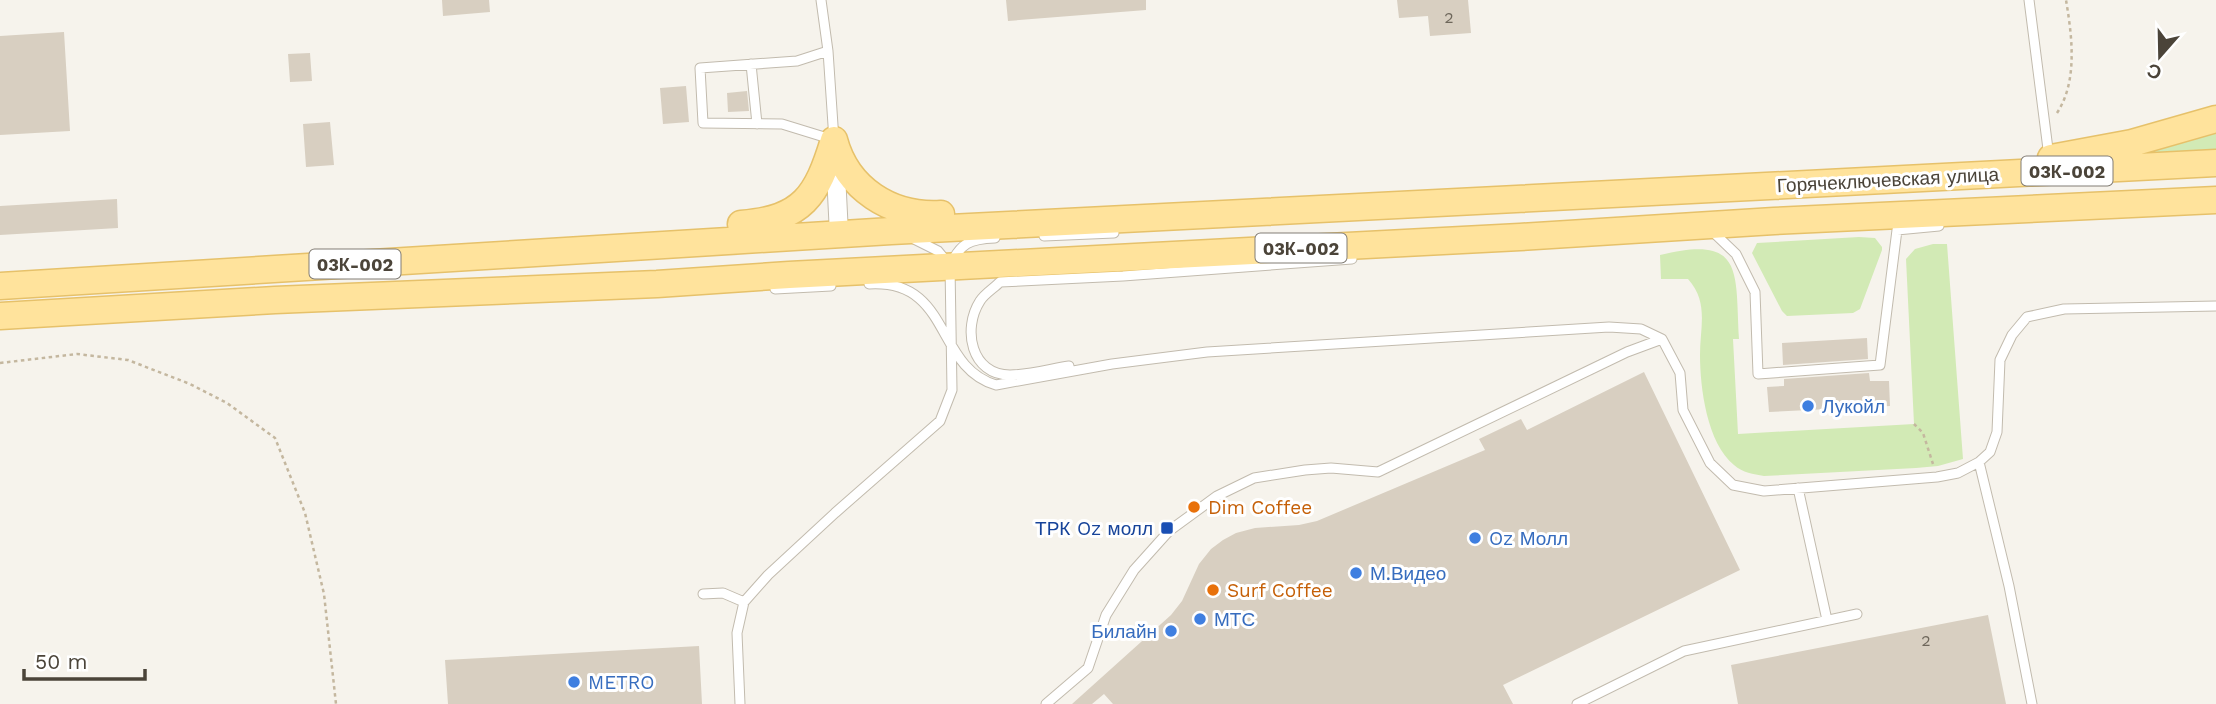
<svg xmlns="http://www.w3.org/2000/svg" width="2216" height="704" viewBox="0 0 2216 704" font-family="'Work Sans',sans-serif">
<style>
.green{fill:#d2eab5}
.building{fill:#d8cfc1}
.lines{fill:none;stroke-linecap:round;stroke-linejoin:round}
.lane-casing{stroke:#c2bbae;stroke-width:11}
.street-casing{stroke:#c2bbae;stroke-width:20}
.primary-casing{stroke:#e6c16a;stroke-width:29}
.path{stroke:#c4b79f;stroke-width:2.5;stroke-dasharray:3.5 3.5;stroke-linecap:butt}
.lane{stroke:#fff;stroke-width:9}
.street{stroke:#fff;stroke-width:18}
.primary{stroke:#ffe39c;stroke-width:26}
.shop-dot{fill:#3f7fe0;stroke:#fff;stroke-width:2.5}
.food-dot{fill:#e8710a;stroke:#fff;stroke-width:2.5}
.transit-dot{fill:#1a4fb4;stroke:#fff;stroke-width:2.5}
.labels{text-anchor:middle;dominant-baseline:central;stroke-width:6;stroke-linejoin:round;paint-order:stroke}
.number-label{font-size:16px;fill:#6e675b}
.shield{fill:#fff;stroke:#817c74;stroke-width:2}
.shield-label{font-size:18px;font-weight:bold;fill:#4b4439}
.street-label{font-size:19px;fill:#4b4439;stroke:#fff}
.shop-label{font-size:19px;fill:#366cbe;stroke:#fff;text-anchor:start}
.food-label{font-size:19px;fill:#c56008;stroke:#fff;text-anchor:start}
.transit-label{font-size:19px;fill:#164399;stroke:#fff;text-anchor:end}
</style>
<rect width="100%" height="100%" fill="#f6f3ec"/>
<path class="green" d="M2216 130V149L2138 154Z
M1859 237 1875 238 1882 247V250L1860 309 1853 313 1787 316 1782 311 1752 253 1757 243Z
M1933 244H1947L1963 459 1938 466 1916 468 1764 476C1753 474 1743 473 1734 465 1707 443 1700 388 1700 355 1700 327 1709 302 1688 279H1661L1660 255C1745 234 1735 272 1739 339H1733L1738 434 1914 424 1906 259 1915 249Z"/>
<path class="building" d="M442 0H489L490 12 443 16Z
M1006 0H1146V10L1008 21Z
M1397 0H1468L1471 33 1430 36 1428 16 1399 18Z
M64 32 70 131 0 135V36Z
M310 53 312 81 290 82 288 54Z
M686 86 689 122 663 124 660 88Z
M747 91 749 111 728 112 727 93Z
M330 122 334 165 306 167 303 124Z
M117 199 118 228 0 235V206Z
M1867 338 1868 359 1783 365 1782 343Z
M1644 372 1740 570 1503 685 1513 704H1113L1104 694 1092 704H1072L1171 615 1182 601 1199 564 1211 549 1223 540 1236 533 1255 528 1299 525 1317 521 1485 450 1479 439 1521 419 1527 430Z
M1869 373 1870 381H1889L1890 406 1769 412 1767 387 1784 386V379Z
M1988 615 2006 704H1738L1731 665Z
M699 646 702 704H448L445 660Z"/>
<g class="lines">
<defs>
<path id="lane" d="M821 0 828 51 834 140 782 124 703 123 700 68 797 61 828 51
M2029 0 2049 157
M751 64 757 124
M1712 231 1736 254 1755 292 1758 374 1880 365 1897 230 1939 226
M1044 236 1114 233
M914 239 938 251 947 262
M869 284C952 279 934 367 996 385L1112 364 1207 352 1609 327 1641 329 1662 339 1680 373 1683 410 1710 463 1733 485 1764 491 1937 477 1958 473 1979 462 1990 452 1997 432 2000 360 2012 335 2027 317 2064 309 2216 306
M775 289 831 286
M1069 366C1050 369 1029 375 1010 375 971 375 962 329 980 301 984 294 994 288 1000 282L1123 276 1352 259
M1979 462 2009 586 2032 704
M1798 488 1827 620
M703 594 723 593 744 602
M740 704 737 633 744 602 768 575 835 513 940 421 952 390 950 266C960 243 970 239 995 238
M1046 704 1088 668 1106 615 1134 570 1169 531 1217 496 1254 478 1305 470 1331 468 1378 472 1627 352 1662 339
M1577 704 1684 651 1857 614"/>
<path id="street" d="M835 154 839 234"/>
<path id="primary" d="M834 140C847 189 891 217 941 214
M2051 158 2132 143 2216 119
M741 224C803 219 817 196 834 140
M0 286 891 231 2216 163
M0 316 275 300 657 284 789 275 1520 237 1774 221 2216 200"/>
</defs>
<use href="#lane" class="lane-casing"/>
<use href="#street" class="street-casing"/>
<use href="#primary" class="primary-casing"/>
<path class="path" d="M2057 113C2078 81 2072 36 2066 0
M0 363 77 354 128 360 190 384 227 403 275 438 305 513 324 594 336 704
M1914 424 1923 433 1933 464"/>
<use href="#lane" class="lane"/>
<use href="#street" class="street"/>
<use href="#primary" class="primary"/>
</g>
<g class="shop-dot">
<circle cx="1808" cy="406" r="7"/>
<circle cx="1475" cy="538" r="7"/>
<circle cx="1356" cy="573" r="7"/>
<circle cx="1200" cy="619" r="7"/>
<circle cx="1171" cy="631" r="7"/>
<circle cx="574" cy="682" r="7"/>
</g>
<g class="food-dot">
<circle cx="1194" cy="507" r="7"/>
<circle cx="1213" cy="590" r="7"/>
</g>
<rect class="transit-dot" x="1160" y="521" width="14" height="14" rx="3.5"/>
<g class="labels">
<g class="number-label">
<text x="1449" y="17">2</text>
<text x="1926" y="640">2</text>
</g>
<g class="shield">
<rect x="2021.5" y="156.5" width="91" height="29" rx="5"/>
<rect x="1255.5" y="233.5" width="91" height="29" rx="5"/>
<rect x="309.5" y="249.5" width="91" height="29" rx="5"/>
</g>
<g class="shield-label">
<text x="2067" y="171">03К-002</text>
<text x="1301" y="248">03К-002</text>
<text x="355" y="264">03К-002</text>
</g>
<g class="street-label">
<text transform="translate(1888 180) rotate(-3)">Горячеключевская улица</text>
</g>
<g class="shop-label">
<text x="1822" y="406">Лукойл</text>
<text x="1489" y="538">Oz Молл</text>
<text x="1370" y="573">М.Видео</text>
<text x="1214" y="619">МТС</text>
<text x="1157" y="631" text-anchor="end">Билайн</text>
<text x="588" y="682">METRO</text>
</g>
<g class="food-label">
<text x="1208" y="507">Dim Coffee</text>
<text x="1227" y="590">Surf Coffee</text>
</g>
<g class="transit-label">
<text x="1153" y="528">ТРК Oz молл</text>
</g>
</g>
<g transform="translate(2160 56) rotate(200)" stroke="#ffffff" stroke-width="5" paint-order="stroke">
<path d="M0-5L12 26L0 18L-12 26Z" fill="#4b4439"/>
<text y="-10" font-size="19" font-weight="bold" text-anchor="middle" fill="#4b4439">С</text>
</g>
<path d="M24 669v10h121v-10" fill="none" stroke="#4b4439" stroke-width="3.5"/>
<text x="35" y="669" font-size="21" fill="#4b4439" stroke="#ffffff" stroke-width="5" paint-order="stroke">50 m</text>
</svg>
